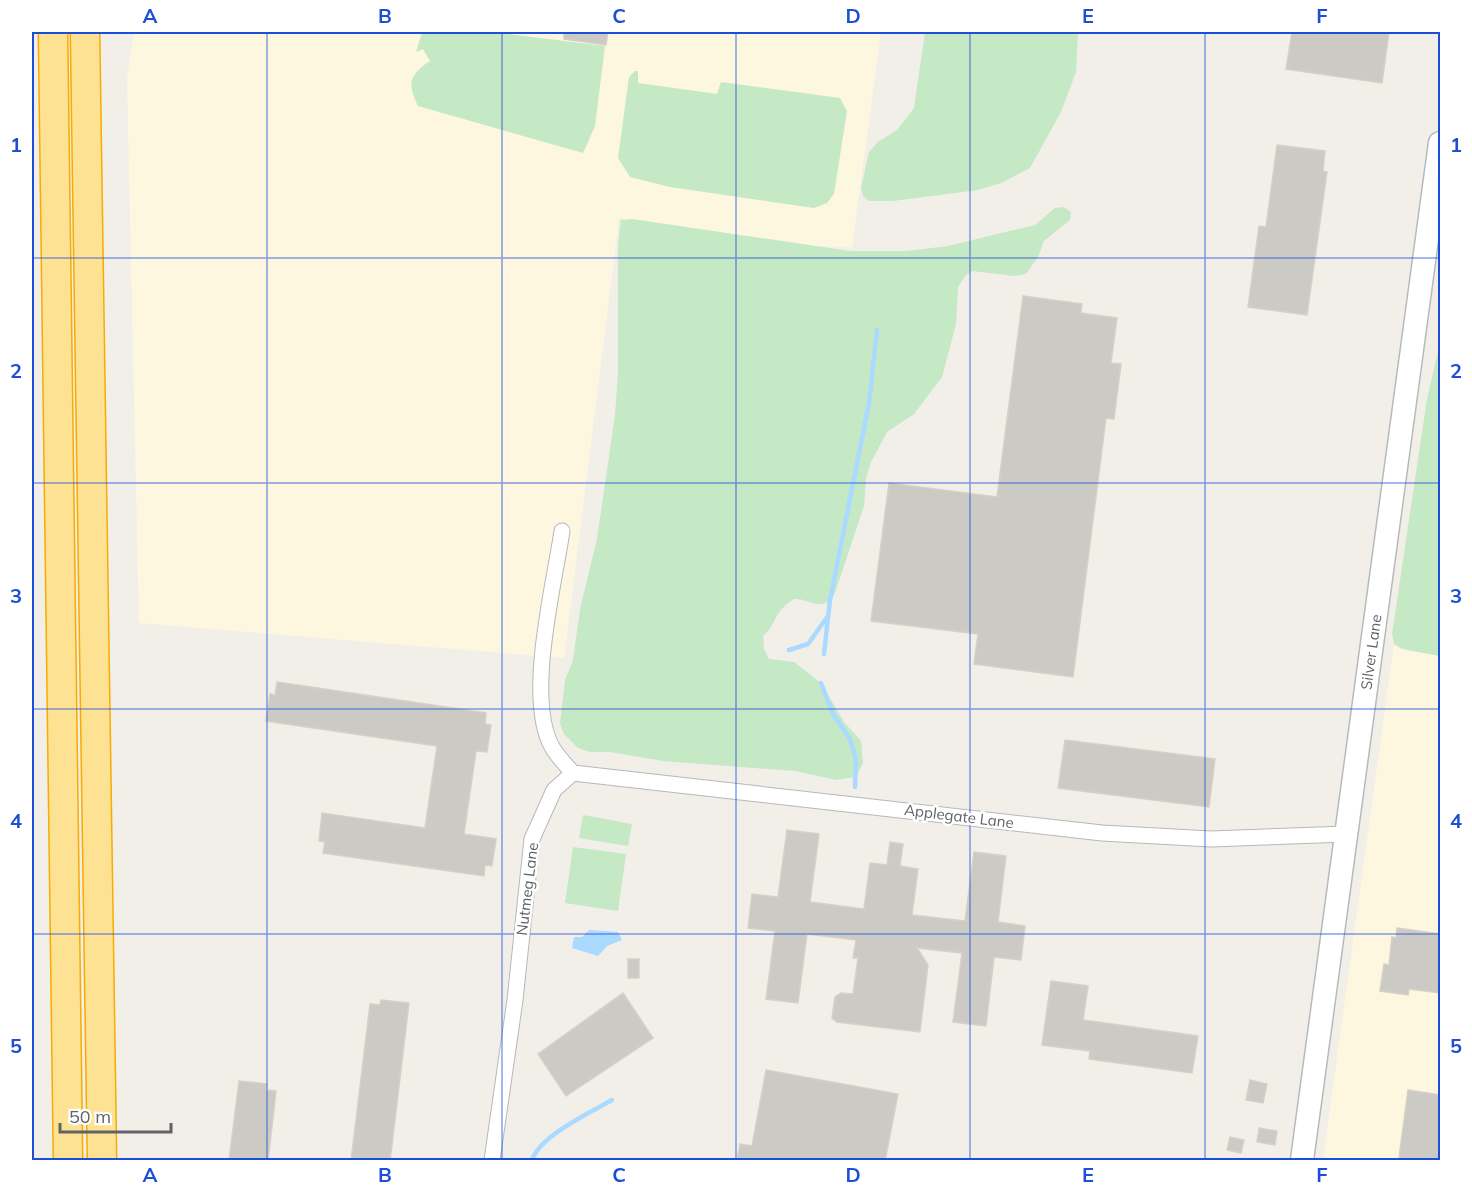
<svg xmlns="http://www.w3.org/2000/svg" width="1472" height="1192" viewBox="0 0 1472 1192" font-family="Mulish,sans-serif">
<style>
.commercial{fill:#fef7e0}
.green{fill:#c5e8c5}
.water{fill:#aadaff}
.lines{fill:none;stroke-linecap:round;stroke-linejoin:round}
.stream{stroke:#aadaff;stroke-width:4.5}
.building{fill:#cccac5;stroke:#d6d1c6;stroke-width:1.5}
.minor-casing{stroke:#b5b8bc;stroke-width:17}
.secondary-casing{stroke:#b6babf;stroke-width:25}
.motorway-casing{stroke:#f9ab00;stroke-width:31}
.minor{stroke:#fff;stroke-width:15}
.secondary{stroke:#fff;stroke-width:22}
.motorway{stroke:#fde293;stroke-width:28}
.grid{fill:none;stroke:#1d4ed8;stroke-width:1.5;stroke-opacity:0.55}
.labels{text-anchor:middle;dominant-baseline:central;stroke-width:5;stroke-linejoin:round;paint-order:stroke}
.street-label{font-size:15px;fill:#5f6368;stroke:#fff}
.neatline{fill:none;stroke:#1d4ed8;stroke-width:2}
.grid-label{font-size:20px;text-anchor:middle;font-weight:bold;fill:#1d4ed8}
</style>
<rect width="100%" height="100%" fill="#f1efe8"/>
<path class="commercial" d="M134 32H881L852 247 777 246 619 218 564 658 139 623 127 78Z
M1394 644 1402 649 1440 656V1160H1323Z"/>
<path class="green" d="M422 32H492L605 46 595 126 583 153 418 106C407 83 409 75 430 61L423 49 416 52Z
M925 32H1078L1076 72 1061 112 1030 168 1001 183 978 190 893 201H869L863 196 861 188 869 152 878 142 897 130 914 108Z
M635 71H638V83L717 94 721 82 840 98 847 111 834 194 827 203 814 208 670 187 630 177 618 158 629 77Z
M1064 207 1071 212 1070 220 1044 241 1038 257 1026 274 1014 276 972 271 965 276 958 287 956 324 942 377 914 414 887 432 871 462 866 478 864 506 835 593C822 615 811 598 794 599 772 613 778 623 763 636L764 649 769 659 794 662 821 683 844 722 861 741 863 763 856 777 836 780 795 771 663 761 610 752H590L578 748 564 734 560 723 565 680 573 660 580 609 597 539 615 415 618 373V244L621 220 632 219 850 251H907L948 246 1035 225 1055 208Z
M1440 343V656L1402 649 1394 644 1392 634 1427 399Z
M583 815 632 824 628 846 579 838Z
M573 847 626 854 618 911 565 903Z"/>
<path class="water" d="M589 930 618 932 622 940 607 946 598 956 572 948 574 937H582Z"/>
<g class="lines">
<path class="stream" d="M789 650 808 644 828 616
M824 654 830 600 869 403 877 330
M821 683 833 714 850 739 856 760 855 787
M532 1160C540 1136 589 1113 612 1100"/>
</g>
<path class="building" d="M564 32H608L606 45 564 39Z
M1292 32H1389L1382 83 1286 69Z
M1277 145 1325 151 1323 171 1327 172 1307 315 1248 307 1259 226 1266 227Z
M1023 296 1082 304 1081 313 1117 318 1111 363 1121 364 1114 419 1106 418 1073 677 974 664 978 634 871 621 889 483 997 497Z
M277 682 486 713 485 724 491 725 487 752 476 751 464 834 496 839 492 866 485 865 484 876 323 853 325 842 319 841 322 813 425 828 437 746 266 721 270 694 275 695Z
M1065 740 1215 759 1209 807 1058 788Z
M787 830 819 834 810 902 864 909 870 863 887 865 890 842 903 844 900 866 918 869 912 915 965 921 974 852 1006 856 998 922 1025 926 1021 960 994 957 986 1026 953 1022 962 953 917 948 928 965 920 1032 837 1022 832 1018 835 997 841 993 853 994 858 958H853L856 940 807 934 798 1003 766 999 775 931 748 928 752 894 778 897Z
M1397 928 1440 934V993L1409 989 1408 995 1380 991 1384 964 1389 965 1392 937 1396 938Z
M628 959H639V978H628Z
M1051 981 1088 986 1083 1020 1198 1036 1192 1073 1089 1059 1090 1051 1042 1045Z
M623 993 653 1038 566 1096 538 1054Z
M381 1000 409 1003 390 1161H351L370 1004 380 1005Z
M766 1070 898 1094 885 1161H737L740 1144 752 1146Z
M1250 1080 1267 1084 1263 1103 1246 1100Z
M239 1081 267 1084 266 1090 276 1091 268 1161H229Z
M1408 1090 1440 1095V1161L1399 1158Z
M1259 1128 1277 1131 1275 1145 1257 1142Z
M1230 1137 1244 1140 1241 1153 1227 1150Z"/>
<g class="lines">
<defs>
<path id="minor" d="M562 531C554 586 525 698 552 747 557 756 566 765 573 773
M573 773 1102 833 1211 839 1347 834
M492 1160 515 1000 532 839 554 790 573 773"/>
<path id="secondary" d="M1302 1160 1440 143"/>
<path id="motorway" d="M53 32 68 1160
M85 32 102 1160"/>
</defs>
<use href="#minor" class="minor-casing"/>
<use href="#secondary" class="secondary-casing"/>
<use href="#motorway" class="motorway-casing"/>
<use href="#minor" class="minor"/>
<use href="#secondary" class="secondary"/>
<use href="#motorway" class="motorway"/>
</g>
<path class="grid" d="M267 32V1160M502 32V1160M736 32V1160M970 32V1160M1205 32V1160M32 258H1440M32 483H1440M32 709H1440M32 934H1440"/>
<g class="labels">
<g class="street-label">
<text transform="translate(1371 652) rotate(-82)">Silver Lane</text>
<text transform="translate(959 816) rotate(7)">Applegate Lane</text>
<text transform="translate(527 889) rotate(-83)">Nutmeg Lane</text>
</g>
</g>
<rect width="1472" height="1192" fill="none" stroke="#ffffff" stroke-width="66"/>
<path d="M60 1123v9h111v-9" fill="none" stroke="#5f6368" stroke-width="3"/>
<text x="69" y="1123" font-size="18" fill="#5f6368" stroke="#ffffff" stroke-width="4.5" paint-order="stroke">50 m</text>
<rect x="33" y="33" width="1406" height="1126" class="neatline"/>
<g class="grid-label">
<text x="150" y="23">A</text>
<text x="385" y="23">B</text>
<text x="619" y="23">C</text>
<text x="853" y="23">D</text>
<text x="1088" y="23">E</text>
<text x="1322" y="23">F</text>
<text x="16" y="152">1</text>
<text x="1456" y="152">1</text>
<text x="16" y="378">2</text>
<text x="1456" y="378">2</text>
<text x="16" y="603">3</text>
<text x="1456" y="603">3</text>
<text x="16" y="828">4</text>
<text x="1456" y="828">4</text>
<text x="16" y="1053">5</text>
<text x="1456" y="1053">5</text>
<text x="150" y="1182">A</text>
<text x="385" y="1182">B</text>
<text x="619" y="1182">C</text>
<text x="853" y="1182">D</text>
<text x="1088" y="1182">E</text>
<text x="1322" y="1182">F</text>
</g>
</svg>
